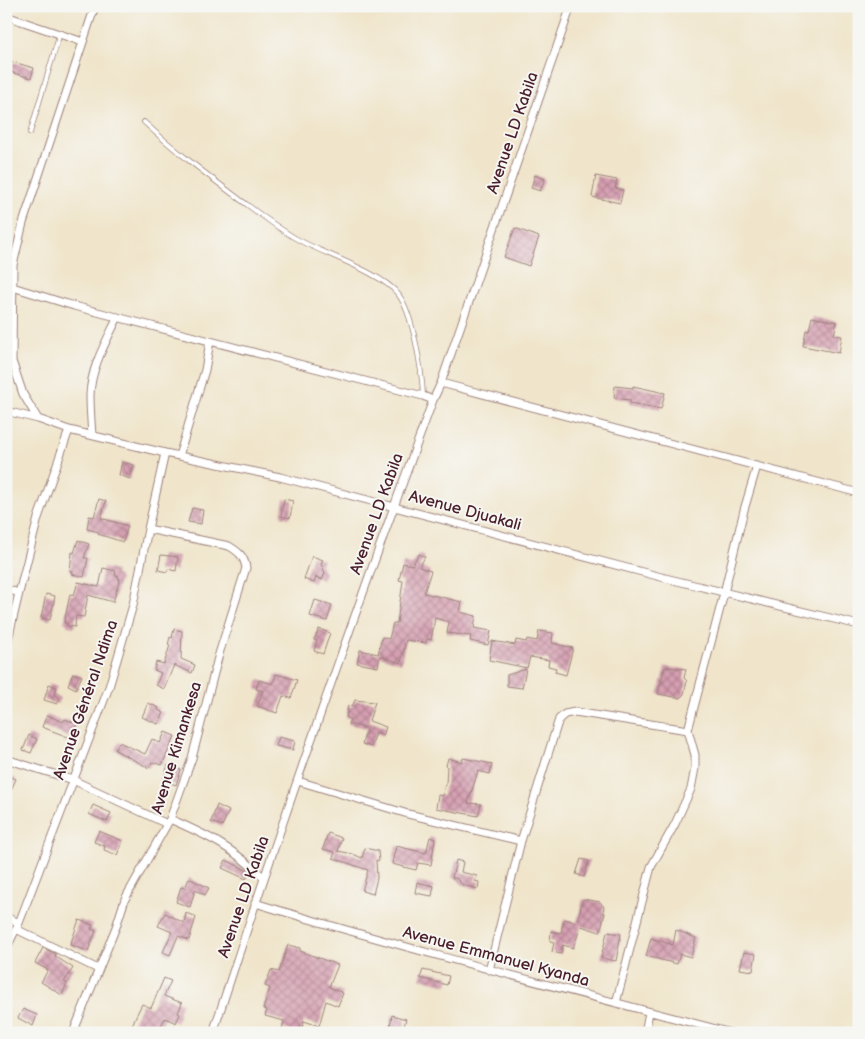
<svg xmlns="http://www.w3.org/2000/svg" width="865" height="1039" viewBox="0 0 865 1039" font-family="'Balsamiq Sans',sans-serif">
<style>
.building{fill:url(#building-cross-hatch)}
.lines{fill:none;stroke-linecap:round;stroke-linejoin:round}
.service-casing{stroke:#9d827b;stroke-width:5.5}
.minor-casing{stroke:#9d827b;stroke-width:9}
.service{stroke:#fff;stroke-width:4}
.minor{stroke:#fff;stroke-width:7}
.labels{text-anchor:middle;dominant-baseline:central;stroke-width:4;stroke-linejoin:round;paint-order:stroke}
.street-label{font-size:16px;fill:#4a1f2b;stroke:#f6f6f2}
</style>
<defs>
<pattern id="building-cross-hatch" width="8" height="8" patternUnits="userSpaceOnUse" patternTransform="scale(1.25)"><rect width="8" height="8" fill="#d59fb1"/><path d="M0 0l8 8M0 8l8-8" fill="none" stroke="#af8190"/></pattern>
</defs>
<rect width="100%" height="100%" fill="#f6f6f2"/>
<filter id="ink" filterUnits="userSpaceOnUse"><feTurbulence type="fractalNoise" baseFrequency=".02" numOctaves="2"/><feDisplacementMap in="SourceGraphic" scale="10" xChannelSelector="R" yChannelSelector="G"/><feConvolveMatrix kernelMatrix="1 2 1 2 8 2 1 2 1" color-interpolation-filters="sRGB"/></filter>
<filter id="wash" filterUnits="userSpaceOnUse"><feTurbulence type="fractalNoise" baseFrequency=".0096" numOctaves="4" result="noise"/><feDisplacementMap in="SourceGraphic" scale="20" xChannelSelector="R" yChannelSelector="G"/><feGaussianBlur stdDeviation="1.12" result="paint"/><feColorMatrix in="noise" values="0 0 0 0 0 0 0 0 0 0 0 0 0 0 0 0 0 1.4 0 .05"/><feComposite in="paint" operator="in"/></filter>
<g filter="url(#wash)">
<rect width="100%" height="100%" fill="#f0e5cb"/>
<g id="blocks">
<path class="building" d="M6 60 34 68 31 78 6 71Z
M535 175 545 179 540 191 531 188Z
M596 176 617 180 615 188 623 190 620 203 592 197Z
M515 228 539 237 529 266 504 257Z
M812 317 837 322 834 335 842 336 839 353 803 346 806 330H809Z
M615 386 633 388V386L665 393 661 409 630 403V400L614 398Z
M122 462 134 465 130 479 119 475Z
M99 499 106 501 101 518 128 526 123 542 98 534 99 532 87 529 89 516 94 517Z
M284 499 293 501 290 518 281 516Z
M192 508 203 510 201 524 188 522Z
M78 540 89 544 84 558H88L84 577 72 574 73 571H70L72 552 74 553Z
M419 554 425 557 419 567 431 571 424 593 462 602 460 612 476 616 474 628 491 631 488 645 470 641 471 636 447 633 449 622 435 618 431 640 427 639 426 643 406 640 401 663 380 656 378 667 357 663 360 650 378 654 382 637 389 639 393 623H397L403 581 399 580 403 563 412 565Z
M161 555 178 557 176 571 168 569 167 572 158 570Z
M312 556 323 560 321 564 325 573 322 580 316 577 314 583 304 579Z
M103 568 116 571 115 575 119 576 118 578 120 579 113 602 88 595 84 617 76 616 75 627 67 626V623H64L70 594 74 595 78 582 99 587Z
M46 594 55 596 50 620 41 618Z
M315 600 332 605 327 621 310 616Z
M174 629 182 631 181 659 195 665 192 673 174 665 164 689 156 685 161 673 154 670 156 662 164 664 170 645H168L170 637 172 638Z
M319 629 330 633 323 654 314 651 317 641 314 640Z
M539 631 553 633 552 643 573 648 566 675 555 672 556 668 548 666 549 660 530 657 527 668 489 660 492 641 515 645 516 640 526 642 527 639 537 641Z
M665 667 686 669 684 678 687 681 684 694 680 698 658 694Z
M526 669 522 688 507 686V675Z
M73 673 82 676 76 689 68 685Z
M276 674 297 680 291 698 283 696 277 713 257 706 263 691 256 689 259 680 273 684Z
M49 684 57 687 54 695 60 698 57 704 44 700Z
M355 700 375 702 369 721 386 727 383 736 376 733 371 747 362 744 367 728 348 724 350 719 346 717 348 705 352 707Z
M148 703 159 708 158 710 164 713 158 724 142 717Z
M47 715 63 722 65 719 77 724 71 738 42 727Z
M165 732 175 736 162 765 152 762 149 768 115 750 119 742 145 754 152 739 160 743Z
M29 735 37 739 31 753 23 750Z
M279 737 295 741 293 750 276 746Z
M448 758 462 762 463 758 492 764 490 774 478 771 468 803 481 804 478 816 436 808 438 795 443 796 444 788 446 785 447 766H446Z
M168 765 181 770 176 785 163 780Z
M8 776 16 779 6 801V780Z
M93 805 111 813 107 822 89 814Z
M217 805 229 811 222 826 211 822Z
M99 831 123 841 117 855 104 850 105 846 94 842Z
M328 833 342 838 338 851 353 854 362 858 365 848 378 851 379 861 376 860 377 878 373 894 362 891 368 870 333 858 335 852 323 849Z
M430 837 435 839 431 865 418 863 416 870 392 864 396 846 426 853Z
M581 859 589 861 584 877 576 874Z
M226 860 250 872 246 879 222 868Z
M456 860 463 862 461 872 477 876 475 881 479 882 478 889 463 885 456 878H452Z
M189 878 209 888 205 895 195 890 190 907 176 902 181 887 185 888Z
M417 882 434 886 432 896 415 893Z
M583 899 600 902 604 907 603 912 605 913 600 932 581 926 573 948 563 945 561 954 552 952 554 942 550 941 551 931 561 933 564 919 577 922Z
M165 913 184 923 186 913 196 917 189 940 178 936 170 955 163 952 172 932 158 926Z
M79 920 93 925 91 929 96 931 88 951 70 945Z
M676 930 696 938 691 957 680 954 677 964 646 956 651 938 673 945Z
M607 932 621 934 616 961 601 958Z
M288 945 300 948V951L338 965 329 987 343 993 338 1006 326 1001 319 1026 304 1021 301 1033 282 1029 284 1021 265 1016 267 1010 263 1009 270 988 265 986 271 970 279 972Z
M43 948 56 954 55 956 73 968 64 982 67 983 62 995 41 982 48 970 35 963Z
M744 952 756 954 753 971 740 969Z
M423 970 449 976 447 985 420 978Z
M164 978 171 981 164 996 182 1003 178 1013 180 1014 176 1023 165 1018 157 1033H140L141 1030 132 1026 135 1018 142 1004 151 1008Z
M23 1009 37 1015 33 1026 18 1018Z
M392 1015 406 1019 402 1033 389 1031Z"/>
</g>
</g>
<g filter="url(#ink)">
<use href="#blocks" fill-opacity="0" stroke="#9d827b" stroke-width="1"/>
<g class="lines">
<defs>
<path id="service" d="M144 122C174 150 206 174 238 198 257 212 275 226 295 238 321 253 381 272 398 294 413 313 422 370 423 396
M30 133 60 33"/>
<path id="minor" d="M6 16 83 42
M6 285 74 306 423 396 433 400
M441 383 859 493
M6 411 38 419 69 430 165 453 280 477 665 578 859 625
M38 419 23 394 12 361 13 265 23 223 95 6
M92 435C91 422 90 409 90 395 91 367 106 342 118 317
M179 456 205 370 210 341
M6 589 19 593
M6 648 19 593 38 518 69 430
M6 759 73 780 167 824
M298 781 408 814 521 841
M170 819C209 836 233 848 264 878
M255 903C413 951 572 991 731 1033
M6 917 19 923
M16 929 98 969
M6 949 19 923 109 687 133 605 148 529 165 453
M489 970 521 841 559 719 565 714 575 712 688 730 724 593 744 510 757 466
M616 1003 651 867 675 824 691 789 695 768V755L688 730
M73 1033 116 927 125 899 170 819 192 758 219 654 246 568C244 556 239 552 229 546L148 529
M213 1033C282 820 356 609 433 400L441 383 571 6
M645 1033 649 1012"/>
</defs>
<use href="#service" class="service-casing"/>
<use href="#minor" class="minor-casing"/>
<use href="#service" class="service"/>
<use href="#minor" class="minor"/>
</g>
</g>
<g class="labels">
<g class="street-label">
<text transform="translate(513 133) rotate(-71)">Avenue LD Kabila</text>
<text transform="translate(465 511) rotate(15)">Avenue Djuakali</text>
<text transform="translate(377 514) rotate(-70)">Avenue LD Kabila</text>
<text transform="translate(86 700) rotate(-71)">Avenue Général Ndima</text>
<text transform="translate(177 748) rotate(-73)">Avenue Kimankesa</text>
<text transform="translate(244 897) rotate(-71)">Avenue LD Kabila</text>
<text transform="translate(496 957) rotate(15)">Avenue Emmanuel Kyanda</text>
</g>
</g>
<rect width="865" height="1039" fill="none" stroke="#f6f6f2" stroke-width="25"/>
</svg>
